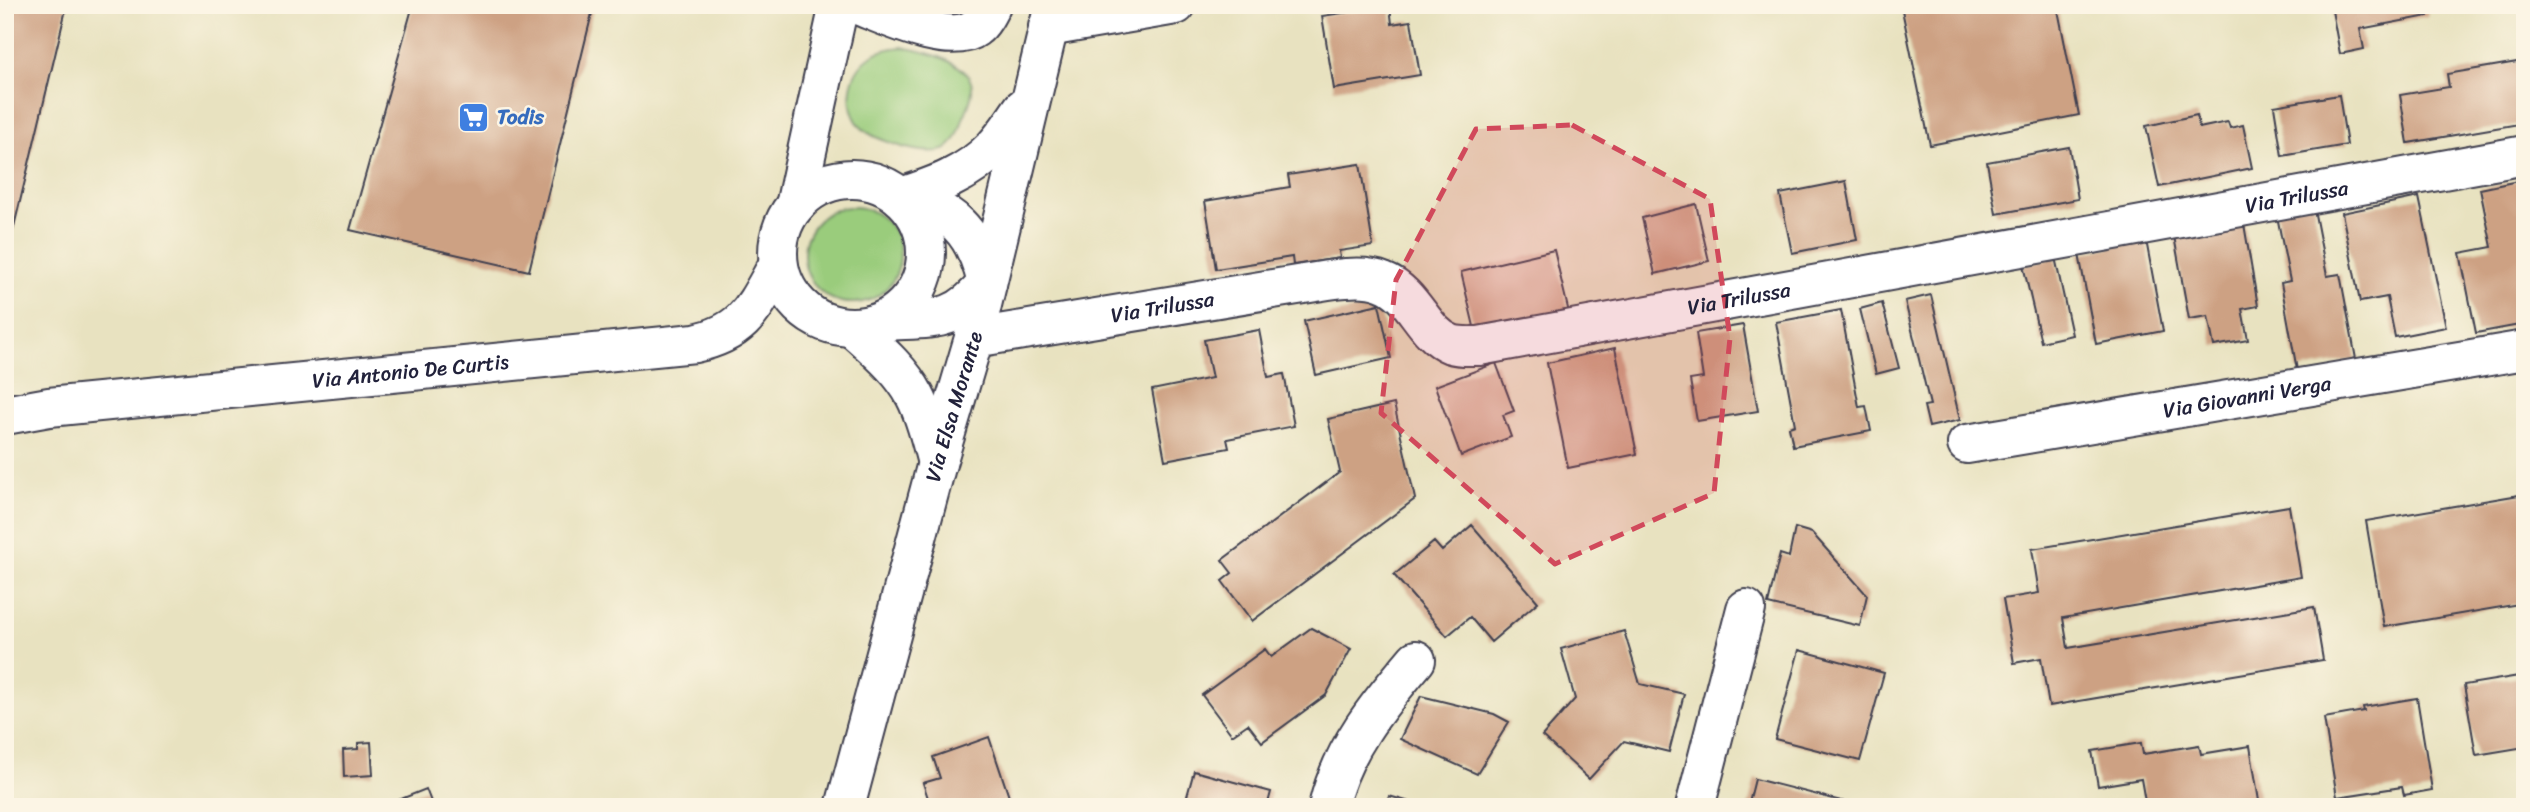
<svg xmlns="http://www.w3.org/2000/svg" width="2530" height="812" viewBox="0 0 2530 812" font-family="Sriracha,sans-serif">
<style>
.green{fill:#9acc7c;stroke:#5e775c;stroke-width:2}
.building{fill:#cda183}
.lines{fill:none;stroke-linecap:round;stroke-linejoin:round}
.minor-casing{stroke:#403f4f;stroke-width:42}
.minor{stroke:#fff;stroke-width:38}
.marked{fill:#d1495b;fill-opacity:0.2;stroke:#d1495b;stroke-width:5;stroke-dasharray:14 9;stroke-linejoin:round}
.labels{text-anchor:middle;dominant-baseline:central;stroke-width:5;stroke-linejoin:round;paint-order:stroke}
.shop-label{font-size:21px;font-weight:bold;fill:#366cbe;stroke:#fcf5e5;text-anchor:start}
.street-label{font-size:21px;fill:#22223b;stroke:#fcf5e5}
</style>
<rect width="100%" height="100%" fill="#fcf5e5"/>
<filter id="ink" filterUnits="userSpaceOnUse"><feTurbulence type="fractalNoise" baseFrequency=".0143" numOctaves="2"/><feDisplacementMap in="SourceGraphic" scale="14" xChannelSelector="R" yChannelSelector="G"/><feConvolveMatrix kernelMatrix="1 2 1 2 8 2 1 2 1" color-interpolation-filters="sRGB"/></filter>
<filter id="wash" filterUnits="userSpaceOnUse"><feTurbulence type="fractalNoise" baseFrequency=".00686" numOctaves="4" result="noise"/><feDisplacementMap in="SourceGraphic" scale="28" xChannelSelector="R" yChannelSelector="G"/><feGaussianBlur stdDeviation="1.57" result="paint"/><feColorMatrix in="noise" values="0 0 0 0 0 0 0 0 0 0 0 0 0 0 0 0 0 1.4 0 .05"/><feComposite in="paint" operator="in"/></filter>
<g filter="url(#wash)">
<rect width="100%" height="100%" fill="#e8e2c0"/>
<path class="green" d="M902 47C923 51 971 61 972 88 973 98 967 109 963 119 959 131 957 143 944 150 928 154 911 150 896 145 884 140 871 137 862 128 843 108 848 71 871 56 880 50 891 48 902 47Z
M804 255a48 48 0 1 1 96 0a48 48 0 1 1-96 0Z"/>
<g id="blocks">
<path class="building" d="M5 5H67L6 260H5Z
M413 5H594L529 271 350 230Z
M1901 5H2057L2079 115 1930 145Z
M2331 5H2426L2428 16 2360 29 2364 49 2340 54Z
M1390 6 1392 24 1411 21 1420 75 1334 89 1322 16Z
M2523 61 2525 123 2408 143 2400 95 2449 87 2447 74Z
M2339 95 2347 145 2282 156 2274 106Z
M2197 115 2199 128 2228 122 2230 128 2243 125 2252 168 2159 187 2146 126Z
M2069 147 2078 199 1996 214 1987 162Z
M1360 164 1373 246 1339 251 1340 258 1293 265 1292 257 1216 269 1205 201 1290 187 1288 175Z
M1846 181 1857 240 1792 253 1780 194Z
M2518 181 2525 214V324L2476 333 2460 253 2492 247 2480 189Z
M2419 197 2446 327 2395 337 2387 297 2360 302 2342 213Z
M1696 204 1709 261 1655 274 1642 218Z
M2313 204 2327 276 2340 274 2356 359 2297 370 2281 283 2290 281 2276 211Z
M2244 224 2258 306 2242 309 2248 340 2214 346 2208 316 2189 319 2174 236Z
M2146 240 2163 331 2096 344 2079 254Z
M1554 250 1570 317 1477 339 1461 272Z
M2055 257 2072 335 2041 342 2023 265Z
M1931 295 1960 420 1929 427 1924 406 1930 405 1905 301Z
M1882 303 1899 368 1876 374 1860 309Z
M1379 304 1391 358 1316 375 1304 321Z
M1841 310 1859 407 1866 406 1871 431 1793 446 1789 427 1795 425 1776 322Z
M1743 325 1758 411 1697 421 1690 380 1703 378 1696 333Z
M1259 330 1268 377 1284 374 1294 426 1227 439 1229 448 1165 460 1152 390 1212 378 1204 340Z
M1615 348 1637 454 1568 468 1547 363Z
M1496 363 1514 411 1503 415 1511 437 1461 456 1435 386Z
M1394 404 1415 499 1252 621 1222 581 1232 573 1222 560 1340 472 1328 419Z
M2525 494V603L2384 627 2366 521Z
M2289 506 2301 577 2063 618 2068 648 2314 607 2323 660 2049 706 2041 658 2014 663 2003 599 2039 593 2032 549Z
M1472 525 1538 602 1491 642 1470 617 1447 636 1394 575 1434 542 1442 551Z
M1795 528 1812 533 1867 595 1860 626 1768 604 1780 554 1789 557Z
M1311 628 1351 649 1326 695 1262 742 1248 724 1232 735 1202 695 1265 649 1271 657Z
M1624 631 1640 684 1684 694 1669 752 1624 741 1589 779 1542 736 1575 699 1561 649Z
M1799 650 1884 673 1860 761 1775 739Z
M2525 675V747L2476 755 2464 685Z
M1421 696 1494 714 1509 722 1477 774 1400 739Z
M2417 698 2432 790 2404 795 2402 787 2337 797 2324 718 2364 711 2363 707Z
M989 737 1010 800 991 807H931L923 783 940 778 933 757Z
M371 742 373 775 344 777 343 750 358 749V743Z
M2141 743 2143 754 2199 745 2201 754 2250 746 2260 807H2146L2141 779 2098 786 2092 751Z
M1194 771 1271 792 1267 807H1184Z
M1755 779 1861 806V807H1748Z
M426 789 433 807H381Z
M1389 796 1424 806 1423 807H1386Z"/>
</g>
</g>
<g filter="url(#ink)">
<use href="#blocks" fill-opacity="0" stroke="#403f4f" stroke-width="2"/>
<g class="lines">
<defs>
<g id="minor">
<path d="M857 5C884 15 950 47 975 28 982 23 987 13 991 5"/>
<path d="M1048 27 1176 5"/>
<circle cx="852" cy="253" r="74"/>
<path d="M901 197C935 186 967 175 993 148 1004 137 1013 122 1023 108"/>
<path d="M795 206 839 5"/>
<path d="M885 321C933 318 955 324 987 283 974 229 953 211 901 197"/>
<path d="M853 328C876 349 901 369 915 396 926 417 931 441 937 463"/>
<path id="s1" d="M974 338 1328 280C1345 278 1366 275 1383 282 1415 294 1422 333 1451 344 1460 347 1470 346 1479 346L2525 155"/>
<path id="s2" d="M5 415 49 407 695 343C746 332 754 307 778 265"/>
<path id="s3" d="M1967 444 2525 350"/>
<path id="s4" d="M845 807 937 463 974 338 1054 5"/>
<path d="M1328 807C1342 748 1378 705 1416 660"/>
<path d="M1695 807 1746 609"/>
</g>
</defs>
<use href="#minor" class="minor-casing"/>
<use href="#minor" class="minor"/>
</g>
</g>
<path class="marked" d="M1572 125 1710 199 1730 338 1714 493 1555 564 1381 413 1396 280 1476 129Z"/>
<defs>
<symbol id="supermarket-square" viewBox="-11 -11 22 22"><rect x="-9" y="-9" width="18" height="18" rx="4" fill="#3f7fe0" stroke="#fcf5e5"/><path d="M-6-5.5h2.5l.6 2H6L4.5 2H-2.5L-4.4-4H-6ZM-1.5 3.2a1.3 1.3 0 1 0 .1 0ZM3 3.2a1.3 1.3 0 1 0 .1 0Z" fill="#fff"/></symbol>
</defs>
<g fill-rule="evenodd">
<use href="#supermarket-square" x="456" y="100" width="35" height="35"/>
</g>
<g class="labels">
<g class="shop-label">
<text x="497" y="117">Todis</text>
</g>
<g class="street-label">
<text stroke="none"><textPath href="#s1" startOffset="1367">Via Trilussa</textPath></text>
<text stroke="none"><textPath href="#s1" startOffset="800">Via Trilussa</textPath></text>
<text stroke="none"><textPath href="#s1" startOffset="191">Via Trilussa</textPath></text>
<text stroke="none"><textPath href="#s2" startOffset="408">Via Antonio De Curtis</textPath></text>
<text stroke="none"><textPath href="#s3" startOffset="284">Via Giovanni Verga</textPath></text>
<text stroke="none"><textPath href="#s4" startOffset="415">Via Elsa Morante</textPath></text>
</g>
</g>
<rect width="2530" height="812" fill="none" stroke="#fcf5e5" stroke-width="28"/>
</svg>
